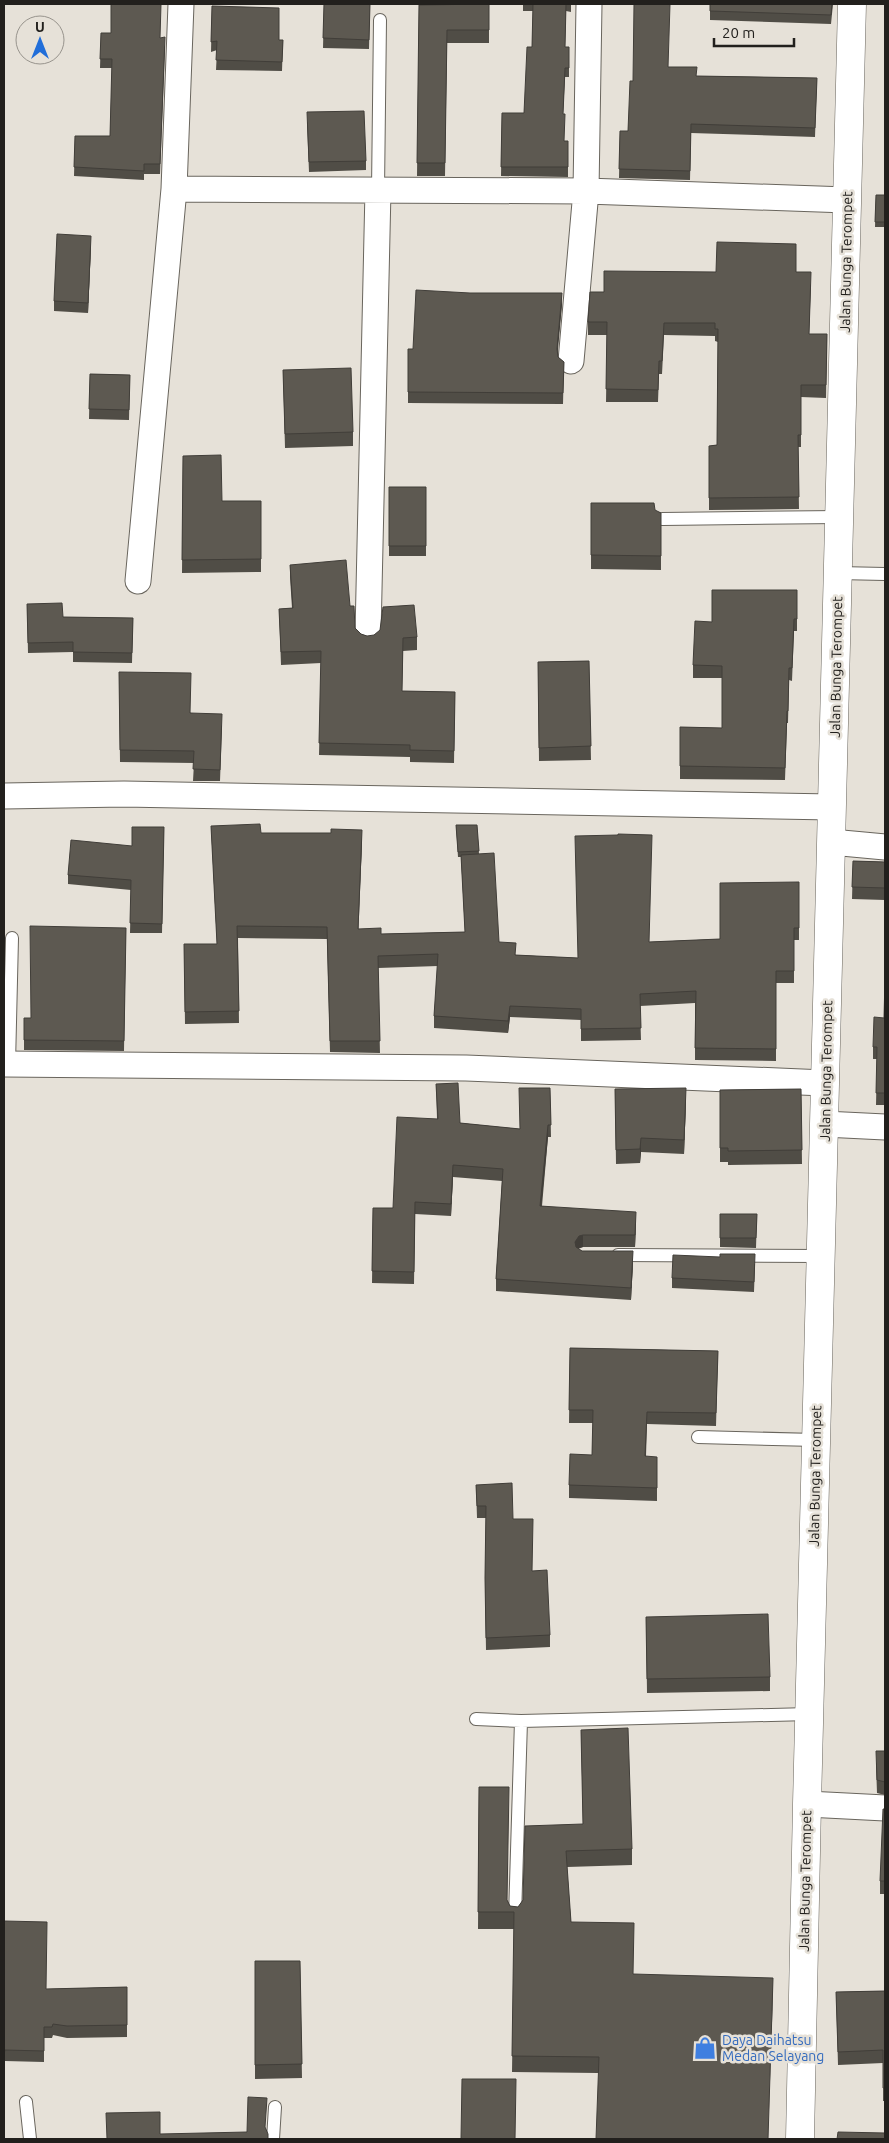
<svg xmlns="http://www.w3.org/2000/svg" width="889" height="2143" viewBox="0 0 889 2143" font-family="Ubuntu,sans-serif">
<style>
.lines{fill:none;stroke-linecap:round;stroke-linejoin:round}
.service-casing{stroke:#69655d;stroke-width:14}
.minor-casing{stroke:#69655d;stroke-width:27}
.tertiary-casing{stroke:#69655d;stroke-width:29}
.service{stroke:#fff;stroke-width:12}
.minor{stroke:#fff;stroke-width:25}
.tertiary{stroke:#fff;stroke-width:28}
.wall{fill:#504d46}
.shaded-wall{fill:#413e39}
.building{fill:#5d5951;stroke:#413e39}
.labels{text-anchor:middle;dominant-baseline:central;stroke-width:5;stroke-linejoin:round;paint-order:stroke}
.street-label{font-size:14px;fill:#22201d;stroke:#e6e1d8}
.shop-label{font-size:14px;fill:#366cbe;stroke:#e6e1d8;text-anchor:start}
</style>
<rect width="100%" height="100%" fill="#e6e1d8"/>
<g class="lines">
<defs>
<path id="service" d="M378 190 380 20
M662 519 839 517
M838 573 885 574
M9 1064 12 938
M618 1255 821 1256
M698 1437 816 1440
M476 1719 521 1721 809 1714
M515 1916 521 1721
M26 2102 30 2139
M273 2139 275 2107"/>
<path id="minor" d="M174 189 586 191 847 200
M571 361 586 191 589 4
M138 581 174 189 181 4
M368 634 378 190
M4 796 124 794 832 807
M831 842 885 847
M4 1064 466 1068 825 1083
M824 1124 885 1127
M807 1804 885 1808"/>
<path id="tertiary" d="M800 2139 807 1804 852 4"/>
</defs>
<use href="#service" class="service-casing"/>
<use href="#minor" class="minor-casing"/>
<use href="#tertiary" class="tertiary-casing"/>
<use href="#service" class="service"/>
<use href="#minor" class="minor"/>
<use href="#tertiary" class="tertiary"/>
</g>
<path class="wall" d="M324 4H370L369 49 323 48Z
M489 4V43H447L445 176H417L419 5Z
M523 4H571V12L566 11 565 47H569V77H565L563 114 564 141H568V177L501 176 502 113H524L532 47 533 11H523Z
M710 4H833L831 24 710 20Z
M212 6 279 40H283L282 71 216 70 217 50 211 52Z
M101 33 160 38 165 47 160 174H144V180L74 176 75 136H110L112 68H100Z
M668 67 697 76 817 78 815 137 691 133 690 180 619 178 620 131H628L633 81Z
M307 122 366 161V170L309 172Z
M876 195H885V227H875Z
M91 246 88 313 54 311V301Z
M796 272 811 285 809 334H827L826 398 801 397V447H798L799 509 709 510V446L717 445 718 342 715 341V336L664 335 662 374H659L658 402H606L607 335H588V322L604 292Z
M562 304 557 352 558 357 564 362 563 404 408 403V349H413Z
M283 370 353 432V446L285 448Z
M90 374 130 375 129 420 89 419Z
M183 456 222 501H261V572L182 573Z
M389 487H426V556H389Z
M591 503 661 513V570L591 569Z
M290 565 350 606 355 628 361 634 367 636 417 637V650L403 651 402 691 455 692 454 763 410 762V757L319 755 321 663 281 665 279 609 292 608 290 577Z
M797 590V631H794L792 681 789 680 788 723H787L785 780 680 779V727L722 728V678H693V665L712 622Z
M27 604 63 617 133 618 132 663 73 662V652L28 653Z
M589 661 591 760 539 761 538 662Z
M119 672 191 713 222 726 220 781H193L194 763 120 762Z
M456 825H477L479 854 499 942 516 955 578 958 649 942 720 939 799 882V940H794V983H776V1061L695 1060V1003L640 1006 641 1040 581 1041V1020L510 1017 508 1033 434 1028V1016L438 966 378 968 380 1053 330 1052 327 939 238 938 239 1023 185 1024 184 944H217L211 826 261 833 362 842 358 929 381 934 465 932 461 857H458Z
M164 827 162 933H130L131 890 68 884V875L132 846Z
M853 861 885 862V900L852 899Z
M126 928 124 1051 24 1050V1018H31Z
M885 978V1105H876L877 1059H873V1047L884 1018Z
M436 1084 460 1123 520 1129 550 1088 551 1137H548L542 1206 636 1224 635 1247H583L578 1249 582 1251 633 1263 631 1300 496 1291V1279L502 1181 453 1177 451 1216 415 1214 414 1284 372 1283 373 1208H393L437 1119Z
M615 1089 686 1102 684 1154 641 1152 640 1163 616 1164Z
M801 1089 802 1164 728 1165V1162H720V1090Z
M720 1214H757L756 1248 720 1247Z
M755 1264 754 1292 672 1288V1278Z
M570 1348 718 1351 716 1426 647 1424 646 1456 657 1469V1501L569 1498V1485L592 1455 593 1423H569Z
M476 1485 513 1519 532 1571 550 1635V1647L486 1650 485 1590 486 1518H477Z
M646 1617 770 1677V1691L647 1693Z
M581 1730 632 1849V1865L567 1867 571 1922 633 1974 773 1994 598 2073 512 2072 514 1929H478L479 1787 507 1900 510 1906 518 1907 583 1824Z
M885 1743V1795L877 1793 876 1764 885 1751Z
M885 1809V1894H880V1881Z
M4 1921 46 1989 127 1987V2037L67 2038 53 2035 52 2038H44V2062L5 2061Z
M255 1961H300L302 2078 255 2079Z
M885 1991V2101H883V2063L838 2065 836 1992Z"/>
<path class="shaded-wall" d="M91 236V246L88 313V303Z
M562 293V304L557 360V349Z
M362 830V842L358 941V929Z
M510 1006V1017L508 1033V1021Z
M686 1088V1102L684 1154V1140Z
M548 1125V1137L540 1218V1206Z
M641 1138V1152L640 1163V1149Z
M453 1165V1177L451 1216V1204Z
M636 1212V1224L635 1247V1235Z
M583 1235V1247L579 1248 575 1254V1242L579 1236Z
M633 1251V1263L631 1300V1288Z
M773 1978V1994L768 2139Z
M5 2050V2061L4 2067V2055Z"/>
<path class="building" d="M111 4H161L160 38 165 37 160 164H144V171L74 167 75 136H110L112 59H100L101 33H111Z
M324 4H370L369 40 323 38Z
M489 4V30H447L445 163H417L419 5Z
M533 4H566L565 47H569V68H565L563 114H565L564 141H568V167H501L502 113H524L527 47H532Z
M634 4H670L668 67H697L696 76 817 78 815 128 691 124 690 171 619 169 620 131H628L630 81H633Z
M710 4H832L831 15 710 11Z
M212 6 279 8V40H283L282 62 216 60 217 41 211 42Z
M364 111 366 161 309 162 307 112Z
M876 195H885V222H875Z
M57 234 91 236 88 303 54 301Z
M717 242 796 244V272H811L809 334H827L826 385H801V435H798L799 497 709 498V446L717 445 718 329H715V323H664L662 361H659L658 390 606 389 607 322H588L590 292H604V271L716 272Z
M416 290 470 293H562L557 349 558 357 564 362 563 393 408 392V349H413Z
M351 368 353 432 285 434 283 370Z
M90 374 130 375 129 410 89 409Z
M221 455 222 501H261V559L182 560 183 456Z
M389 487H426V546H389Z
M591 503H654L655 510 661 513V556L591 555Z
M346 560 350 606H354L355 628 361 634 367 636 374 635 380 630 383 607 414 605 417 637 403 638 402 691 455 692 454 751 410 750V745L319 743 321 651 281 652 279 609 293 608 290 565Z
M712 590H797V619H794L792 668H789L788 711H787L785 768 680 766V727L722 728V666L693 665 695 621 712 622Z
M62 603 63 617 133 618 132 653 73 652V642L28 643 27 604Z
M589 661 591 746 539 748 538 662Z
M119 672 191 673 190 713 222 714 220 770 193 769 194 751 120 750Z
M260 824 261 833H331V829L362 830 358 929 381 928V934L465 932 461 855 494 853 499 942 516 943 515 955 578 958 575 836 618 835V834L652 835 649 942 720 939V883L799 882V928H794V971H776V1049L695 1048 696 991 640 994 641 1028 581 1029V1009L510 1006 508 1021 434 1016 438 954 378 956 380 1041H330L327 927 237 926 239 1011 185 1012 184 944H217L211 826Z
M456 825H477L479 851 458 852Z
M132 827H164L162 924 130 923 131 880 68 875 71 840 132 846Z
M853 861 885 862V888L852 887Z
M30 926 126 928 124 1041 24 1040V1018H31Z
M885 978V1093H876L877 1047H873L874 1017 884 1018Z
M458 1083 460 1123 520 1129 519 1088H550L551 1125H548L540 1206 636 1212 635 1235H583L579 1236 575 1242 576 1247 582 1251H633L631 1288 496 1279 503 1169 453 1165 451 1204 415 1202 414 1272 372 1271 373 1208H393L397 1117 438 1119 436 1084Z
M686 1088 684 1140 641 1138 640 1149 616 1150 615 1089Z
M801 1089 802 1150 728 1151V1148H720V1090Z
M720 1214H757L756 1238H720Z
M720 1254H755L754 1282 672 1278 673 1255 720 1257Z
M570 1348 718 1351 716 1413 647 1412 645 1456 657 1457V1488L569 1485 570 1454 592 1455 593 1410H569Z
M512 1483 513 1519H533L532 1571 547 1570 550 1635 486 1638 485 1578 486 1506H477L476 1485Z
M768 1614 770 1677 647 1679 646 1617Z
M628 1728 632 1849 566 1851 571 1922 634 1923 633 1974 773 1978 768 2139H596L599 2057 512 2056 514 1912H478L479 1787H509L507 1900 510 1906 518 1907 523 1900 525 1826 583 1824 581 1730Z
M885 1743V1782L877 1780 876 1751H885Z
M883 1809H885V1881H880Z
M4 1921 47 1922 46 1989 127 1987V2025L67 2026 53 2024 52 2027H44V2051L5 2050 4 2055Z
M255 1961H300L302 2064 255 2065Z
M885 1991V2088H883V2050L838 2052 836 1992Z
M462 2079H516L515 2139H461Z
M248 2097 267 2098 265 2127 268 2134V2139H107L106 2113 160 2112V2134L247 2132Z
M838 2132 885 2133V2139H837Z"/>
<defs>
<symbol id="shop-bare" viewBox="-9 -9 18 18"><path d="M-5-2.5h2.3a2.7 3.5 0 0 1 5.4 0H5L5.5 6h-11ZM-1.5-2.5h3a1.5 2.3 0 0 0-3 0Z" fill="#3f7fe0" stroke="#e6e1d8" stroke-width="2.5" paint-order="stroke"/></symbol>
</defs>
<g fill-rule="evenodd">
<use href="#shop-bare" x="689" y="2032" width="32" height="32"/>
</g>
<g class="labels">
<g class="street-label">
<text transform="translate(846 262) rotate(-89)">Jalan Bunga Terompet</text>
<text transform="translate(836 667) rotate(-89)">Jalan Bunga Terompet</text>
<text transform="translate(826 1071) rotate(-89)">Jalan Bunga Terompet</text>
<text transform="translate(815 1476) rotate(-89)">Jalan Bunga Terompet</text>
<text transform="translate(805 1881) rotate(-89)">Jalan Bunga Terompet</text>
</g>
<g class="shop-label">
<text x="722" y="2040">Daya Daihatsu<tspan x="722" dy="16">Medan Selayang</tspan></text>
</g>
</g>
<rect width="889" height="2143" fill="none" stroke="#22201d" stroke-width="10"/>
<g transform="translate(40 40)"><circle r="24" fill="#e6e1d8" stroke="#98948d"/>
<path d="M0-4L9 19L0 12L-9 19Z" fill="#216ed9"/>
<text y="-8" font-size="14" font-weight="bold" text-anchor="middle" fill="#22201d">U</text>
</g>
<path d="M714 38v8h80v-8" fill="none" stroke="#22201d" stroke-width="2.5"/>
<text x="722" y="38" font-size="15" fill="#22201d" stroke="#e6e1d8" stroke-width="4" paint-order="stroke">20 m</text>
</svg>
